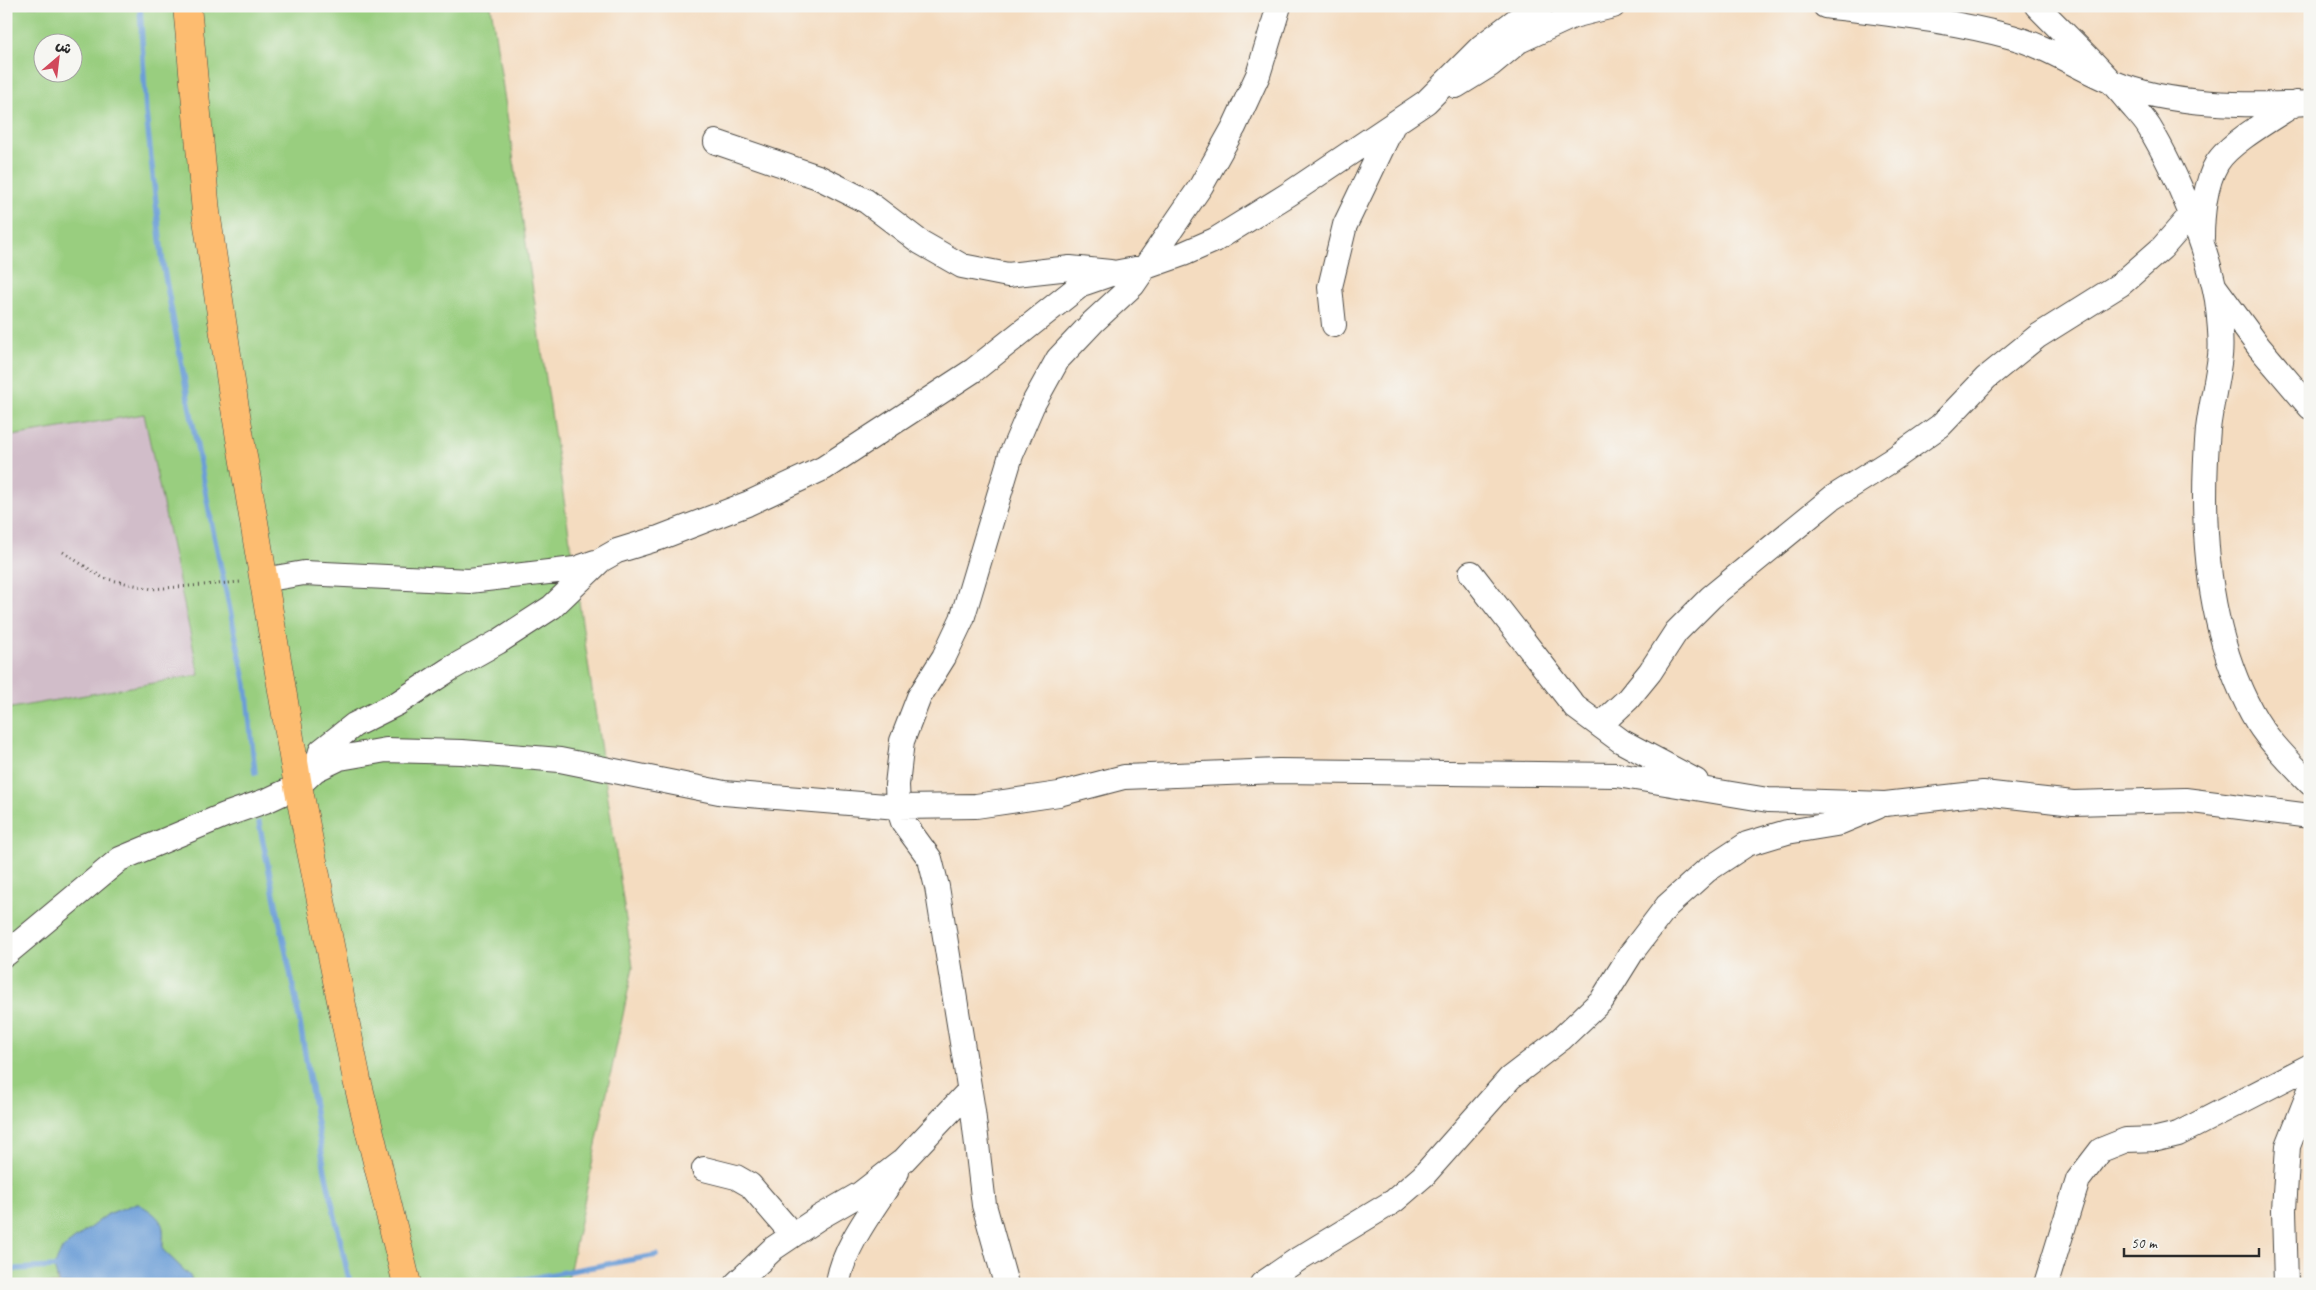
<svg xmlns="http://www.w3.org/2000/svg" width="2316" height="1290" viewBox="0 0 2316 1290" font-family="Caveat,'Playpen Sans Arabic',sans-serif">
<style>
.industrial{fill:#d1bdc9}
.green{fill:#99ce7f;stroke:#627c55;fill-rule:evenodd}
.water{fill:#6c9ed7;stroke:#4c6481}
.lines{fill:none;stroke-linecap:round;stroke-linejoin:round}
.stream{stroke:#6c9ed7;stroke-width:5.5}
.minor-casing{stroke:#494641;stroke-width:26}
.major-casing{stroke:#494641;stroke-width:29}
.path{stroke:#494641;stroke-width:3;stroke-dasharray:1 4;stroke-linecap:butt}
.minor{stroke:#fff;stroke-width:24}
.major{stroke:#fdbc6f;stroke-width:28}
</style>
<rect width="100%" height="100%" fill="#f6f6f2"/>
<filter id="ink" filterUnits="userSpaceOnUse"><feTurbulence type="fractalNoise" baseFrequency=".02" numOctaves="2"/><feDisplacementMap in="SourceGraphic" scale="10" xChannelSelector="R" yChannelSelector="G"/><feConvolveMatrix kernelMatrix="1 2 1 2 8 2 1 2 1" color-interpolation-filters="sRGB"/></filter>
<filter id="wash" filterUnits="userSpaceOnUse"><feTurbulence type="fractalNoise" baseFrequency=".0096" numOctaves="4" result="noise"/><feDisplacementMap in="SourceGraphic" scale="20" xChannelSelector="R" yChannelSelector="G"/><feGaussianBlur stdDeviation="1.12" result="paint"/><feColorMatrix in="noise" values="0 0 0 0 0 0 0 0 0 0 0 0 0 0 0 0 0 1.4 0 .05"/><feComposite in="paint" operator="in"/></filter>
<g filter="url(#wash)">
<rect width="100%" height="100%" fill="#f4dcc0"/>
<path class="industrial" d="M144 414 199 675 6 709V437Z"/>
<path class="green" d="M6 6H491L633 967 567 1284H194L190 1276 163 1250V1228L137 1203 108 1214 62 1249 56 1280 58 1284H6V709L199 675 144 414 6 437ZM42 42H72V72H42Z"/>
<path class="water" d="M137 1203C146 1208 162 1217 163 1229 164 1236 162 1243 163 1250L190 1276 194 1284H59L54 1267 62 1249 108 1214Z"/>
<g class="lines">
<path class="stream" d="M140 6 146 113 163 265 212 526 246 685 255 773
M259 823 296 1000 325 1171 350 1284
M6 1274 16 1269 54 1267
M500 1284 657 1255"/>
</g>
</g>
<g filter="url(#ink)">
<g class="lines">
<defs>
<path id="minor" d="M1825 6C1888 14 1950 20 2012 37 2048 47 2078 68 2112 82 2169 106 2248 106 2310 103
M2037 6C2067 37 2099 66 2127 100 2134 109 2143 117 2149 127 2176 171 2208 249 2217 300 2219 317 2222 340 2220 356 2217 381 2211 405 2208 429 2200 524 2206 628 2252 713 2266 739 2289 761 2310 783
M1456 86 1490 65 1519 41 1573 16 1613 6
M716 142 818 177 866 201 920 242 962 266 1008 275 1070 268 1110 272
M2202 238C2202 216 2205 183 2217 163 2230 142 2275 117 2296 103
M2215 287 2259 347 2310 407
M1334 325 1330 287 1345 225 1393 125
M1471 573 1575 707 1621 741 1696 781
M263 580 304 573 469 581 575 569 595 562
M1600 725 1628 699 1650 672 1676 632 1711 597 1832 498 1889 462 1940 426 1986 378 2038 336 2121 284 2162 248 2190 216
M316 768 321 751 354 725 398 703 450 669 498 642 552 607 601 560 617 551 659 538 747 504 824 468 974 370 1082 284 1114 273 1146 267 1183 254 1215 240 1289 194 1426 102 1482 46 1515 21 1541 6
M6 954 120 859 225 815 268 800 298 786 315 770 340 758 386 750 462 752 560 760 724 793 898 807 976 806 1059 794 1124 777 1279 771 1617 775 1768 800 1885 804 1983 793 2073 803 2185 800 2310 816
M704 1169 736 1177 750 1185 793 1235
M736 1284 774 1248 820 1217 860 1194 904 1160 969 1091
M838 1284C842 1247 877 1204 897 1172
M1006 1284 984 1205 973 1111 937 887 930 859 903 822 898 807 897 785 902 741 919 697 944 657 962 619 1011 455 1032 406 1058 359 1093 322 1133 285 1201 186 1234 127 1258 75 1279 6
M1262 1284 1300 1258 1394 1201 1423 1176 1510 1078 1561 1039 1602 1000 1632 952 1667 906 1706 871 1747 844 1787 832 1836 824 1877 807
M2046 1284 2078 1180 2101 1150 2126 1140 2157 1139 2178 1134 2310 1066
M2286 1284 2284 1210 2288 1146 2310 1090"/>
<path id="major" d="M187 6 206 212 234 402 298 786 357 1080 407 1284"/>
</defs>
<use href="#minor" class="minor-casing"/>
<use href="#major" class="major-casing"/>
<path class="path" d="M63 552 103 578 152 589 241 582"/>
<use href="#minor" class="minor"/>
<use href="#major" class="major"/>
</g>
</g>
<rect width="2316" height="1290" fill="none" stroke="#f6f6f2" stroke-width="25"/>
<g transform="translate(58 58) rotate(28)"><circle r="24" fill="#f6f6f2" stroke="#a5a5a2"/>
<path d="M0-4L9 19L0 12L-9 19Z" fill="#d1495b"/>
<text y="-8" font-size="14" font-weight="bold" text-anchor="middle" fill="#2b2b2b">ش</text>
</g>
<path d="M2124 1248v8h135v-8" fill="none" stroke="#2b2b2b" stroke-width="2.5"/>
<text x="2131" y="1248" font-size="15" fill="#2b2b2b" stroke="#f6f6f2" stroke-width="4" paint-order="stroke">50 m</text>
</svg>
